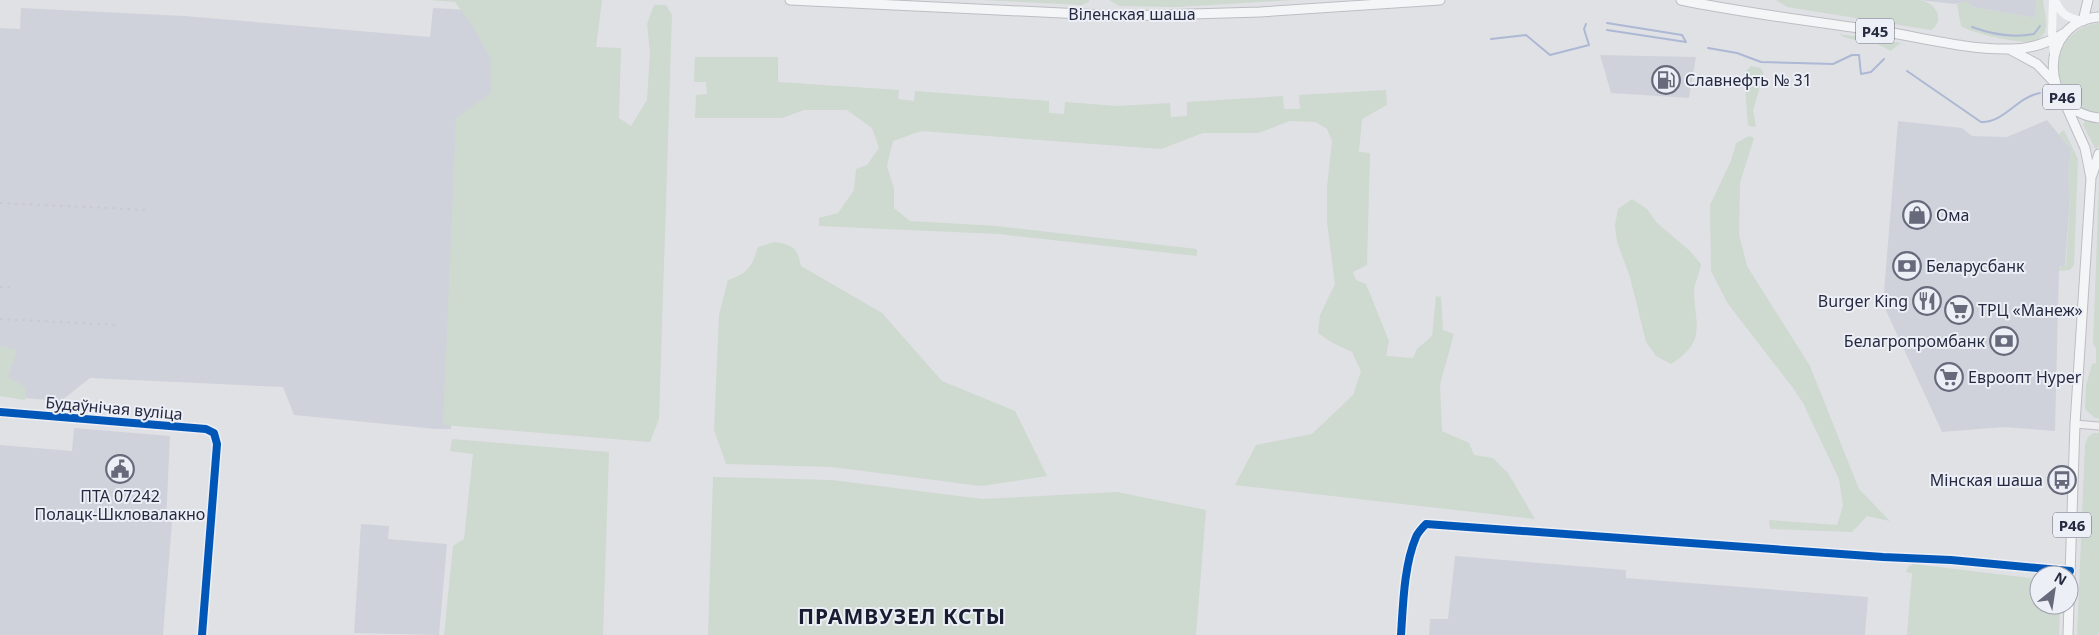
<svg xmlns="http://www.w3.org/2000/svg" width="2099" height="635" viewBox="0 0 2099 635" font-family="'Noto Sans',sans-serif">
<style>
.built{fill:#d0d2db}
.green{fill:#ced9d0}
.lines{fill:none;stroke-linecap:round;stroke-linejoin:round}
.stream{stroke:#acb8d4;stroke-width:2}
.minor-casing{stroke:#bdbec3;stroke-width:8}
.tertiary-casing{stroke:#bdbec3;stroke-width:9}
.primary-casing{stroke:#bcbec3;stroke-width:11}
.minor{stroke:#efeff2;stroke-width:5.5}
.tertiary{stroke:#efeff2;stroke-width:7}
.secondary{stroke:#f4f5f6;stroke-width:8}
.primary{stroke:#f4f5f6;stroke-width:9}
.rail{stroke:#c8c9cd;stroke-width:2;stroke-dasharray:2.5 5;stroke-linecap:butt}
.cycleway-casing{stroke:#edeff6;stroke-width:11}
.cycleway{stroke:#0057b8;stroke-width:8}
.labels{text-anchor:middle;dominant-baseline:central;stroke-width:4;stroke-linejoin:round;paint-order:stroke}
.shield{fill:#edeff6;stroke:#616577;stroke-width:1}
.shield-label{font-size:15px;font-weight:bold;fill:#252a40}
.street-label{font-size:16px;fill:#252a40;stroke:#edeff6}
.poi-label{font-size:16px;fill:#252a40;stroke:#edeff6;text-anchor:start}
.district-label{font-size:21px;font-weight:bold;letter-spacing:1px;fill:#181c31;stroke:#edeff6}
</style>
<rect width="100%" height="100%" fill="#e0e1e5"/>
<path class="built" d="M1920 0H2036V18L1972 7 1966 2 1954 4Z
M21 8 185 16 430 37 433 8 539 14 535 116 463 123 451 429H436L294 415 283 387 90 378 61 401 0 396V28L20 29Z
M1600 55 1696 57 1689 98 1611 93Z
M2047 120 2071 149 2068 177 2070 198 2065 266H2060L2059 271 2055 431 2004 427 1942 432 1883 304 1898 121 1962 128 1972 136 2007 137Z
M74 428 170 436 166 521 172 522 163 635H0V445L72 451Z
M361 524 389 526 388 539 447 544 439 635 354 633Z
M1455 556 1626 570V578L1868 597 1865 635H1429L1430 619H1448Z"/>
<path class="green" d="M430 0H602L596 47 621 48 619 118 631 126 647 100 650 53 647 24 654 5H666L672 15 659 419 650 442 443 425 456 118 491 93 490 58 472 25 455 2Z
M983 0H1089V2L1081 5Z
M1109 0H1294L1176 7 1119 6Z
M1776 0H1920C1934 2 1947 19 1931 30L1787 7Z
M2036 0H2043C2044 9 2048 23 2045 31 2044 36 2038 40 2034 41 2021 45 1972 33 1961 26L1957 4 1966 1 1972 7 2035 18Z
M2099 23V114C2044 102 2045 30 2099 23Z
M1838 34 1901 43 1890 51C1874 38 1855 44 1838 34Z
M695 57H778V82L899 90 898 99 914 101 915 91 1049 101V113L1064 114 1065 102 1117 106 1170 103 1171 117 1187 116V102L1283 96 1284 109H1300L1299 95 1386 90 1387 105 1362 119 1359 152 1370 153 1367 265 1353 272 1356 280 1366 284 1389 341 1386 356 1413 358 1417 349 1432 336 1436 296 1441 297 1443 330 1454 334 1440 384 1442 431 1469 443 1474 455 1493 458 1508 473 1535 519 1235 485 1256 445 1312 434 1353 395 1361 371 1352 352 1331 342 1318 333 1320 315 1335 284 1327 222V187L1332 141 1327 129 1316 122 1290 121 1258 133H1203L1161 149 921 131 893 141 887 166 894 189V208L910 221 997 226 1197 249V256L998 234 819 226V218L838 213 854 190 856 169 867 165 879 148 872 128 847 110H804L782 118H695L696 95 707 94 706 82H694Z
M1751 66 1761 68 1764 74 1753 110 1756 126 1752 127 1748 125 1744 73Z
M2085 121 2099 124V145L2096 150 2083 125Z
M2064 130 2078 159 2074 265 2070 270 2059 271 2060 267 2066 265 2070 198 2068 177 2071 149 2059 134Z
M1749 136 1754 138 1740 183 1739 234 1747 266 1810 366 1859 489 1890 521 1867 516 1852 532 1770 529 1769 520 1837 525 1843 506 1839 479 1803 403 1793 388 1728 304 1711 271 1710 205 1731 161 1736 143Z
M2099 185V418H2095L2085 409 2086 385 2092 364 2096 363V348L2093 344Z
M1632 199 1647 209 1656 222 1690 251 1701 264C1700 272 1694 285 1694 290 1695 326 1707 341 1671 364L1656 356 1646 342 1630 277 1617 242 1615 225 1618 209Z
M775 242C794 245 797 248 801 266L882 313 942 381 1015 411 1047 476 981 486 832 467 726 464 714 430 719 315 728 280C748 274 752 266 758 247Z
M0 346 17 350 8 377 26 387 25 400 0 396Z
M2093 433H2099V629L2098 635H2077L2085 445 2088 437Z
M452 439 609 452 603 635H444L453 546 464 539 473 454 450 451Z
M713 477 832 480 982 499 1117 492 1206 510 1196 635H708Z
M1913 564 2039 579V605H2060L2059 635H1907L1912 573 1906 572 1908 567Z"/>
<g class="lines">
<path class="stream" d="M1607 23 1682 35 1686 42
M1972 27C1991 34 2014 38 2034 34L2040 26
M1607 30 1686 42
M1491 39 1526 35 1550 55 1589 45 1584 29 1586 24
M1708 48 1737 53 1761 62 1833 64 1852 55H1859L1861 74 1871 72 1884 59
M1907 71 1981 122C2004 123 2017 97 2040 93"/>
<defs>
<path id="minor" d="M202 635 217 444
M1401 635C1403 605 1404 565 1416 537 1418 532 1422 528 1426 524L1883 557 1951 560 2070 571"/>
<path id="tertiary" d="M0 412 206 429 214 433 217 444
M2075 424 2099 426"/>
<path id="primary" d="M790 0 1123 16 1260 12 1440 0
M1681 0C1749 14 1818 22 1887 32 1928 39 1970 50 2011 49 2032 49 2048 43 2065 33
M2099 17C2038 21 2038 112 2099 118
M2083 21 2088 0
M2011 50 2037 64 2054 82
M2064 101 2085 148 2091 178 2075 424 2068 635
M2092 175 2099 154"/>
</defs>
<use href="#minor" class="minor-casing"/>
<use href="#tertiary" class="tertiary-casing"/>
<use href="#primary" class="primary-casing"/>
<use href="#minor" class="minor"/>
<use href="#tertiary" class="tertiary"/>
<path class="secondary" d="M2053 0 2052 32 2054 55
M2055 0C2061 15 2068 18 2083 21"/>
<use href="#primary" class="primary"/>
<path class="rail" d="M0 203 150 210
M0 287H15
M0 319 119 325"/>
<defs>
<path id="cycleway" d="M0 412 206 429 214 433 217 444 202 635
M1401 635C1403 605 1404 565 1416 537 1418 532 1422 528 1426 524L1883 557 1951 560 2070 571"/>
</defs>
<use href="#cycleway" class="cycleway-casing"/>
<use href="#cycleway" class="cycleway"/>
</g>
<defs>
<symbol id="fuel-ring" viewBox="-11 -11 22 22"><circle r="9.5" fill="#edeff6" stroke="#666a7a" stroke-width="1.5"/><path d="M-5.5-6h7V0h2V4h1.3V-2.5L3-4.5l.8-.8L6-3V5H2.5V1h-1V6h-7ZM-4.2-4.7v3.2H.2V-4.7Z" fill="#666a7a"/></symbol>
<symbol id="shop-ring" viewBox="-11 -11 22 22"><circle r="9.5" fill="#edeff6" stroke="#666a7a" stroke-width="1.5"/><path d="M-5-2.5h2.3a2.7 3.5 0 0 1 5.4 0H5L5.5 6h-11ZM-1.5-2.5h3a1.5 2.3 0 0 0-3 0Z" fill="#666a7a"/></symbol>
<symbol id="bank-ring" viewBox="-11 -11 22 22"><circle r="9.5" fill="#edeff6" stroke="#666a7a" stroke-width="1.5"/><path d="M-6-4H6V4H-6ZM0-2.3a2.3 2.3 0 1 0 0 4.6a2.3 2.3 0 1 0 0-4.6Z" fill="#666a7a"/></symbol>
<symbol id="restaurant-ring" viewBox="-11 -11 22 22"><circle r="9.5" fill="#edeff6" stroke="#666a7a" stroke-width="1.5"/><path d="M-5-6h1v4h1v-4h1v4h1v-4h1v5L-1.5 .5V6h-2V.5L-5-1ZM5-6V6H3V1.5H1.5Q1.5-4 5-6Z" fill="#666a7a"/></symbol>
<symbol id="supermarket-ring" viewBox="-11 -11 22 22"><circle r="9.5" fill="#edeff6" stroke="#666a7a" stroke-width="1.5"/><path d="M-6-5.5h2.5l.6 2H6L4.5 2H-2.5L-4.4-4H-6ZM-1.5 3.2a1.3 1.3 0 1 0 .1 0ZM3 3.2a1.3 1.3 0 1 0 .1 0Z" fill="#666a7a"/></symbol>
<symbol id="civic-ring" viewBox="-11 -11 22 22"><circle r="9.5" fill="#edeff6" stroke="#666a7a" stroke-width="1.5"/><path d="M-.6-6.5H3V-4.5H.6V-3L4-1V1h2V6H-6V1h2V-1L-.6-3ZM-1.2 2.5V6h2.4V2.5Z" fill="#666a7a"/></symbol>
<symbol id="bus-ring" viewBox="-11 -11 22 22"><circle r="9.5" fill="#edeff6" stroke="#666a7a" stroke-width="1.5"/><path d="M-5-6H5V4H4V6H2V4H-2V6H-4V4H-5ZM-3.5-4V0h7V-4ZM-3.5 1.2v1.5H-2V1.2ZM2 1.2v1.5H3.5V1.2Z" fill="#666a7a"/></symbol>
</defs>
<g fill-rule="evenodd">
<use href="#fuel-ring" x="1650" y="64" width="32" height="32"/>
<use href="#shop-ring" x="1901" y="199" width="32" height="32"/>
<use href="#bank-ring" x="1891" y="250" width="32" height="32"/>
<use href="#restaurant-ring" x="1911" y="285" width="32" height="32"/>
<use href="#supermarket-ring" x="1943" y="294" width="32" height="32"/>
<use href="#bank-ring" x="1988" y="325" width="32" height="32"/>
<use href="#supermarket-ring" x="1933" y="361" width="32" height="32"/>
<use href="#civic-ring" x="104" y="453" width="32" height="32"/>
<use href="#bus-ring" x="2046" y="464" width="32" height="32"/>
</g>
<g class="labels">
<g class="shield">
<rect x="1856" y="18.5" width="38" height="25" rx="4"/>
<rect x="2043" y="84.5" width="38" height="25" rx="4"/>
<rect x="2053" y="512.5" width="38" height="25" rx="4"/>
</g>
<g class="shield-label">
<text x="1875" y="31">Р45</text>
<text x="2062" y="97">Р46</text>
<text x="2072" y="525">Р46</text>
</g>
<g class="street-label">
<text x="1132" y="14">Віленская шаша</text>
<text transform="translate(114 408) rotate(5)">Будаўнічая вуліца</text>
</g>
<g class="poi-label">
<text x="1685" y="80">Славнефть № 31</text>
<text x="1936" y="215">Ома</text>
<text x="1926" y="266">Беларусбанк</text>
<text x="1908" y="301" text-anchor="end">Burger King</text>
<text x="1978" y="310">ТРЦ «Манеж»</text>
<text x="1985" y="341" text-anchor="end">Белагропромбанк</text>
<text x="1968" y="377">Евроопт Hyper</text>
<text x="2043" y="480" text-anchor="end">Мінская шаша</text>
<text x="120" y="496" text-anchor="middle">ПТА 07242<tspan x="120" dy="18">Полацк-Шкловалакно</tspan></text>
</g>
<g class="district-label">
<text x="902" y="616">ПРАМВУЗЕЛ КСТЫ</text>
</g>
</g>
<g transform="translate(2054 590) rotate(30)"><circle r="24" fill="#edeff6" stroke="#9da0ad"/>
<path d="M0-4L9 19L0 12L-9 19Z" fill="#666a7a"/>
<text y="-8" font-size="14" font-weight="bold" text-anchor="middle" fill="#252a40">N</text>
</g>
</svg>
